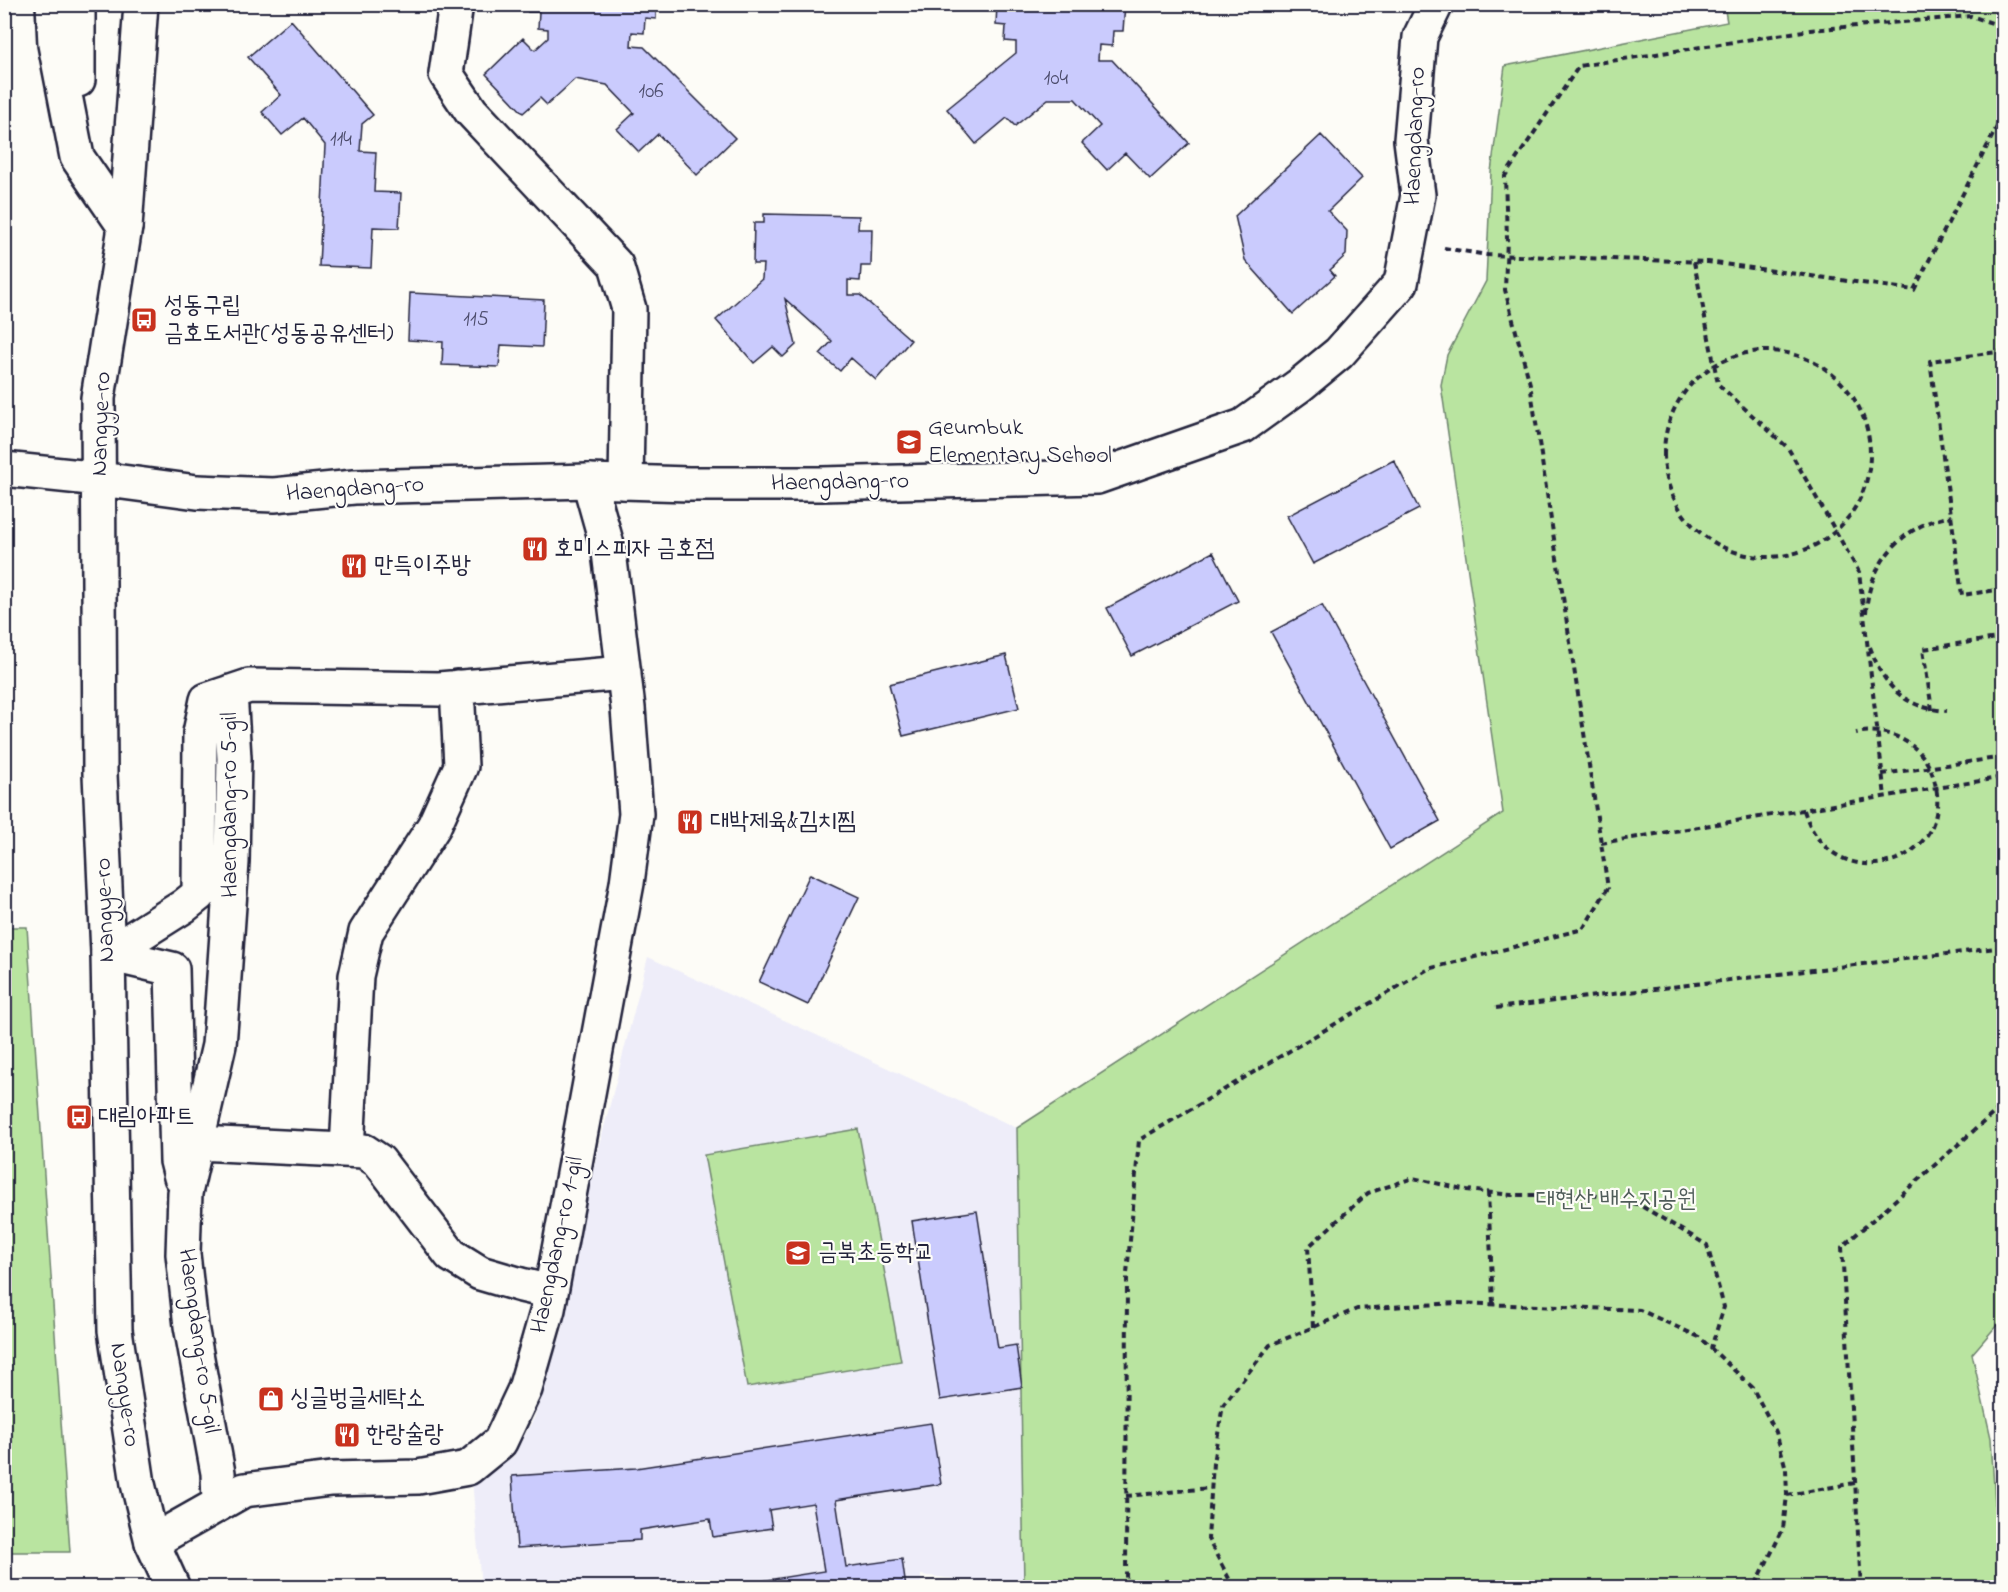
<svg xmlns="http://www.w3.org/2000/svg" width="2008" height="1592" viewBox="0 0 2008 1592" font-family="'Indie Flower','Poor Story',sans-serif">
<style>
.built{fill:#eeedf9}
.green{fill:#b9e4a0;stroke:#6e836e;stroke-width:1.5}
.building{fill:#cacbfd;stroke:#22223b;stroke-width:1.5}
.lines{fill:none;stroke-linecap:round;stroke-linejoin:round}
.minor-casing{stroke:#22223b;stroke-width:38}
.major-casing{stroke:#22223b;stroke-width:38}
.path{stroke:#22223b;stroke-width:4;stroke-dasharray:6 4.5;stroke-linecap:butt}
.minor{stroke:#fdfcf7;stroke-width:33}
.major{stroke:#fdfcf7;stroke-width:33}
.labels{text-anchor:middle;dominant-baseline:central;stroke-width:4.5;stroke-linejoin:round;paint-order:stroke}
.number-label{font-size:21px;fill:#4c4c6c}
.street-label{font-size:24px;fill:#22223b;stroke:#fdfcf7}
.poi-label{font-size:24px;fill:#22223b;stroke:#fdfcf7;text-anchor:start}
.park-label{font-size:24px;fill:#4f5c59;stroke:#fdfcf7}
</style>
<rect width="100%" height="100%" fill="#fdfcf7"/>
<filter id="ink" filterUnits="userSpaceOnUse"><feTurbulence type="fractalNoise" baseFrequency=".0167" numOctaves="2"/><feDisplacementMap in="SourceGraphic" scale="12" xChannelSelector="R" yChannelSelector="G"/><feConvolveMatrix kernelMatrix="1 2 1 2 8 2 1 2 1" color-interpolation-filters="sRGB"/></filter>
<g filter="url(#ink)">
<path class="built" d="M648 957 1017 1128 1024 1587 921 1575V1588L481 1587 472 1479 513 1457 534 1418 563 1328 591 1178Z"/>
<path class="green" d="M1724 5H2003L2004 1317 1972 1354 1991 1438 2000 1587H1024L1017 1128 1503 813 1441 385 1447 355 1486 281 1491 172 1505 66 1727 22Z
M4 927H27L70 1552H5Z
M858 1129 901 1361 747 1387 704 1155Z"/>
<path class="building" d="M529 4H656V19L645 18 644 33 632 32 631 46 644 47 735 138 697 175 658 134 639 152 617 129 634 113 607 85 575 79 547 105 540 98 523 113 486 74 523 38 535 50 548 38V29L538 28 539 12H528Z
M997 4H1125L1123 31H1113L1112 46 1099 45 1098 60H1112L1189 143 1150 179 1125 153 1107 170 1082 143 1100 126 1075 99H1048L1015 126 1007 118 976 144 947 109 1016 53V42L1005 41 1006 26 996 25Z
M291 20 373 115 362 124 360 151 376 152 374 192 401 193 399 228 373 227 371 268 319 266 325 145 303 118 282 135 262 112 281 95 248 57Z
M1321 135 1362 178 1328 211 1347 231 1346 255 1330 270 1335 276 1293 314 1245 260 1235 216Z
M764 214 859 216 858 229H872L871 266H861L860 281 848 280V295H860L911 340 876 380 851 358 840 371 820 354 832 341 785 299 796 345 783 357 773 347 754 363 716 320 762 279 763 264H753L754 223H764Z
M410 293 544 300 542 347 501 345 499 367 442 365 443 342 408 340Z
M1394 460 1419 509 1313 564 1287 516Z
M1213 552 1238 601 1132 656 1107 608Z
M1322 605 1440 821 1390 849 1271 632Z
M1006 655 1019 708 903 736 889 684Z
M810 874 859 897 808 1005 759 982Z
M977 1211 998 1348 1016 1345 1022 1387 940 1400 912 1221Z
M931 1423 941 1484 836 1500 846 1567 902 1559 906 1588H717L824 1571 813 1503 769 1510 772 1528 713 1537 710 1519 640 1530V1540L517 1548 512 1476 636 1468Z"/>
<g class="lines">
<defs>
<path id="minor" d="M53 4 55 44 77 157 125 227
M456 4 446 74 471 111 616 265 629 309 626 482
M78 80V4
M108 954 184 906 199 894 200 733 207 700 249 686 439 689 624 673
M108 954 172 969 177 1161 181 1177
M198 1143 364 1151 379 1161 451 1255 480 1273 521 1285 551 1292
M347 1150 356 976 366 932 434 826 461 766 457 687
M219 1503 218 1473 191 1326 183 1254 185 1193 219 1045 222 1006 232 862 234 758 230 692
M152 1542 244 1490 331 1479 418 1477 468 1468 500 1442 525 1389 548 1309 627 883 636 814 628 708 609 552 589 481"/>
<path id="major" d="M141 4 125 227 98 398 100 774 108 954 115 1330 138 1484 152 1542 173 1588
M4 469 100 479 197 492 274 495 354 487 589 481 689 484H822L1097 477 1243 426 1300 385 1339 353 1401 283 1418 195 1411 140 1420 37 1436 4"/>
</defs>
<use href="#minor" class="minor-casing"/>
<use href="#major" class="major-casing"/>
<path class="path" d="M1444 248 1487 255 1708 262 1914 290 2004 113
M1694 262 1718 384 1788 448 1859 572 1885 797
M1664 454a103 103 0 1 1 206 0a103 103 0 1 1-206 0Z
M2004 351 1930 361 1962 595 2004 589
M1866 613C1868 574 1890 540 1925 524 1933 520 1943 518 1952 516
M1870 647C1884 687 1904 708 1947 711
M1932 710 1923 649 2004 637
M1882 774 2004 757
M1804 810C1829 897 1944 870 1937 794 1935 778 1930 764 1919 752 1902 735 1879 728 1856 733
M1601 843 2004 777
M1496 1008 2004 947
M1488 1192 1493 1304
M1313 1327 1308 1247 1368 1193 1413 1178 1467 1190 1511 1195H1592L1638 1204 1707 1245 1724 1307 1711 1348
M1787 1495 1855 1483
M1126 1496 1211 1488
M1126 1588 1127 1274 1139 1140 1428 969 1583 929 1608 888 1530 384 1505 290 1507 238 1505 176 1579 66 1810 30 1971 16 2004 27
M1234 1588 1208 1539 1213 1463 1223 1405 1270 1345 1357 1309 1457 1303 1640 1310 1699 1337 1752 1387 1776 1432 1786 1469 1787 1495 1783 1529 1754 1588
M1861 1588 1842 1247 2004 1104"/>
<use href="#minor" class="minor"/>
<use href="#major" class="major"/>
</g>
</g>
<defs>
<symbol id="bus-square" viewBox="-11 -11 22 22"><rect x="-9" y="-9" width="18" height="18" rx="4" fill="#c8321e" stroke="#fdfcf7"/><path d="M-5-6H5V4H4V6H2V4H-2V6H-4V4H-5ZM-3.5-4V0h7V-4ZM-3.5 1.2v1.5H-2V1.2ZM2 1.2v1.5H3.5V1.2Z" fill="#fff"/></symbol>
<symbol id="school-square" viewBox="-11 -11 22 22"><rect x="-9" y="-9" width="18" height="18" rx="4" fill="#c8321e" stroke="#fdfcf7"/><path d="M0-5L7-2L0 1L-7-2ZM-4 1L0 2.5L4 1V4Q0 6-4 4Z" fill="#fff"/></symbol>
<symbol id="restaurant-square" viewBox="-11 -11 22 22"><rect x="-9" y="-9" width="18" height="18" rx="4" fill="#c8321e" stroke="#fdfcf7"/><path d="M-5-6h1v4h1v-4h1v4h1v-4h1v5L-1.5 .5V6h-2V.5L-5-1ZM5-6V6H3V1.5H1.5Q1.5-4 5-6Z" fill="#fff"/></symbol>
<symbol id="shop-square" viewBox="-11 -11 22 22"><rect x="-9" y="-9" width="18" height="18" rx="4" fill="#c8321e" stroke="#fdfcf7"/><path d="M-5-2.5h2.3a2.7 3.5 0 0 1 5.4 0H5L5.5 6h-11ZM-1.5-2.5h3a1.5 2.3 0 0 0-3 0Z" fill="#fff"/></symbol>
</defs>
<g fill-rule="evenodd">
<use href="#bus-square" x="129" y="305" width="30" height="30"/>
<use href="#school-square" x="894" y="427" width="30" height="30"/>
<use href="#restaurant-square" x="520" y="534" width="30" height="30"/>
<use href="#restaurant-square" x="339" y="551" width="30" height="30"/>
<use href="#restaurant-square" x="675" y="807" width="30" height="30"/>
<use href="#bus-square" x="64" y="1102" width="30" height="30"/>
<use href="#school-square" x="783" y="1238" width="30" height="30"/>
<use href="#shop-square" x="256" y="1384" width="30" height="30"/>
<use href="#restaurant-square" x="332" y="1420" width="30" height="30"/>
</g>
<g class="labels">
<g class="number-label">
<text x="1056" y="79">104</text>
<text x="651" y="92">106</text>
<text x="341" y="140">114</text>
<text x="476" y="320">115</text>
</g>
<g class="street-label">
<text transform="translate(1416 136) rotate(-88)">Haengdang-ro</text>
<text transform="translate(102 424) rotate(-88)">Nangye-ro</text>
<text transform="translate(840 483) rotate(-1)">Haengdang-ro</text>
<text transform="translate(355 490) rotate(-4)">Haengdang-ro</text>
<text transform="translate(230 805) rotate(-90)">Haengdang-ro 5-gil</text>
<text transform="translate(106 910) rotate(-92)">Nangye-ro</text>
<text transform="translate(558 1245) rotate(-78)">Haengdang-ro 1-gil</text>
<text transform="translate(198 1341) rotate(82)">Haengdang-ro 5-gil</text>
<text transform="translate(124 1395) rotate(82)">Nangye-ro</text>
</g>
<g class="poi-label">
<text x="164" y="306">성동구립<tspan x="164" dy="28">금호도서관(성동공유센터)</tspan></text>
<text x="928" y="428">Geumbuk<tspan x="928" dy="28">Elementary School</tspan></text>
<text x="554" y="549">호미스피자 금호점</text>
<text x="374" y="566">만득이주방</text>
<text x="710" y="822">대박제육&amp;김치찜</text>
<text x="98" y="1117">대림아파트</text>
<text x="818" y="1253">금북초등학교</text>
<text x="290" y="1399">싱글벙글세탁소</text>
<text x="366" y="1435">한랑술랑</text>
</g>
<g class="park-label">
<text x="1616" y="1200">대현산 배수지공원</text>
</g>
</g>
<rect width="2008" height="1592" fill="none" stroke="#fdfcf7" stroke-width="24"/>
<rect x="12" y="12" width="1984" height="1568" fill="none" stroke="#22223b" stroke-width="2" filter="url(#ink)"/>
</svg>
